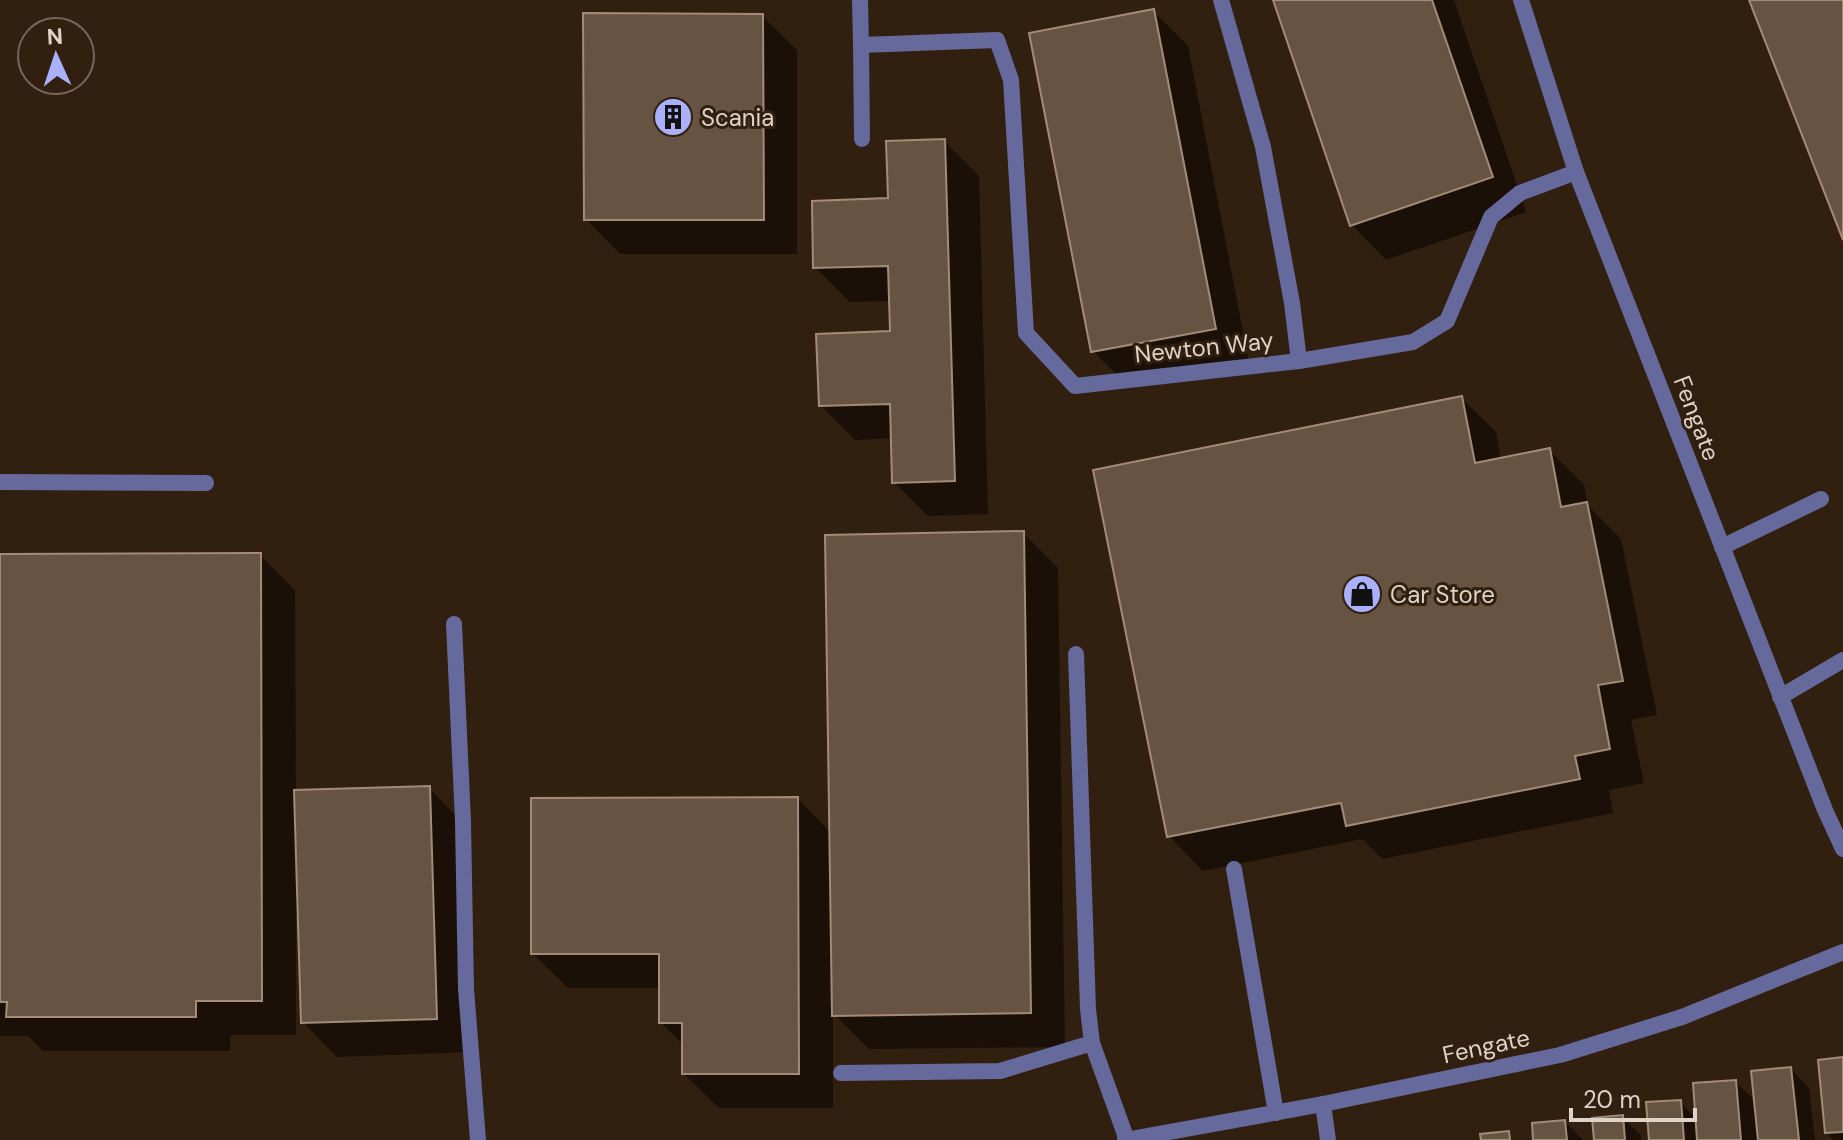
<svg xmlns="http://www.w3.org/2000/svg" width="1843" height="1140" viewBox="0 0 1843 1140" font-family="'DM Sans',sans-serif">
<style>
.shadow{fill:#0007}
.building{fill:#675341;stroke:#a28c78;stroke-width:2}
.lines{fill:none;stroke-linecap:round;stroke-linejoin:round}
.service{stroke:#65699b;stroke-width:16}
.tertiary{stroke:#65699b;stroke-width:16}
.labels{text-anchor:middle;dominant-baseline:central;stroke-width:6;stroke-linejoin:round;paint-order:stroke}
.poi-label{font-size:24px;fill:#dfd3c8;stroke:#311f0f;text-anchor:start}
.street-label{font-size:24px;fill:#dfd3c8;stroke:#311f0f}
</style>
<rect width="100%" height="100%" fill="#311f0f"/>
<path class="shadow" d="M1275 0H1454L1526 212 1386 260 1352 225Z
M1153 11 1188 46 1249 363 1128 386 1093 351Z
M762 16 797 50V254H620L586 219Z
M944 141 979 176 988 514 928 516 894 482 892 438 855 440 820 405 892 333 891 301 850 302 815 267 890 200Z
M1461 398 1496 432 1501 460 1549 450 1584 485 1588 506 1621 539 1657 715 1631 720 1644 783 1609 790 1613 813 1382 859 1362 839 1203 871 1169 836Z
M1023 533 1058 568 1065 1047 869 1049 833 1013V1108H719L684 1074V1045L661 1023V988H568L533 954 798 799 832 834Z
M260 555 295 590 296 792 429 788 463 823 471 1052 337 1057 303 1022 300 917H296V1035H230V1051H43L28 1036H0V556Z
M1843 1059V1140H1834L1827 1133Z
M1791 1069 1809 1088 1815 1140H1651L1680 1102 1698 1120 1736 1082 1756 1102Z
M1622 1117 1641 1135V1140H1596Z
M1565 1122 1583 1140H1535Z"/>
<path class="building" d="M1273 0H1432L1493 177 1350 226Z
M1749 0H1843V240Z
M1154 9 1216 329 1091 352 1029 33Z
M583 13 763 14 764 220H584Z
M945 139 955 481 892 483 890 404 819 406 816 334 890 331 888 266 813 268 812 201 888 198 886 141Z
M1462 396 1475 463 1550 448 1561 507 1587 502 1623 681 1598 685 1610 749 1575 756 1580 779 1346 826 1341 803 1167 837 1093 470Z
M1024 531 1031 1013 832 1016 825 535Z
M261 553 262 1001H196V1017H6L7 1002H0V554Z
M430 786 437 1019 301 1023 294 790Z
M798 797 799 1074H682V1023H659V954H531V798Z
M1843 1057V1132L1825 1133 1818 1060Z
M1791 1067 1799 1140H1758L1751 1071Z
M1736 1080 1741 1140H1697L1693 1083Z
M1681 1100 1684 1140H1649L1646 1102Z
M1623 1115 1625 1140H1594L1592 1118Z
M1565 1120 1567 1140H1533L1532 1123Z
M1509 1131 1510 1140H1481L1480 1134Z"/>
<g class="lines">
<path class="service" d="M860 0 861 45 997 40 1011 80 1026 333 1075 386 1299 361 1413 342 1447 321 1491 217 1520 193 1576 172
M1221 0 1263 147 1292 303 1299 361
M861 45 862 139
M0 482 206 483
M1722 547 1821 499
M454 624 463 821 466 989 478 1140
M1076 654 1088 1009 1092 1043
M1780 697 1843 660
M1234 869 1276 1113
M841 1073 1000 1071 1092 1043 1127 1140
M1323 1104 1328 1140"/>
<path class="tertiary" d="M1521 0 1576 172 1825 810 1843 849
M1125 1140 1323 1104 1560 1055 1682 1017 1843 952"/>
</g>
<defs>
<symbol id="building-disc" viewBox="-11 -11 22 22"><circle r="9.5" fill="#aab0fc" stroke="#311f0f"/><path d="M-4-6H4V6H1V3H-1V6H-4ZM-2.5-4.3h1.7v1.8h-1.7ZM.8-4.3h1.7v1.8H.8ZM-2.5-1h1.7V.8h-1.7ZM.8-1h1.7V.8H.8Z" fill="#111"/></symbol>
<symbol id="shop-disc" viewBox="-11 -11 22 22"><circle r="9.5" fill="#aab0fc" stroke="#311f0f"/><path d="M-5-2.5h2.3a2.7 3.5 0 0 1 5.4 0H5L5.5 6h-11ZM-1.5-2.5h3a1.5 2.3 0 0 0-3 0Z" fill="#111"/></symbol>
</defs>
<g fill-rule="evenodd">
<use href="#building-disc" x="651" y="95" width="44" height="44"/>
<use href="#shop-disc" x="1340" y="572" width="44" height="44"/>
</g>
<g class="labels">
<g class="poi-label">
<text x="701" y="117">Scania</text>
<text x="1390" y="594">Car Store</text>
</g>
<g class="street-label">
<text transform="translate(1204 347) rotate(-6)">Newton Way</text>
<text transform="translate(1697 418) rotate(69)">Fengate</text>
<text transform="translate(1486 1046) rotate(-12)">Fengate</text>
</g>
</g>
<g transform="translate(56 56) rotate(357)"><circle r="38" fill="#311f0f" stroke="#776759" stroke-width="2"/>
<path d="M0-6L14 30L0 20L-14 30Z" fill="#aab0fc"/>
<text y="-12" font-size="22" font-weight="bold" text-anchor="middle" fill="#dfd3c8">N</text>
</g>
<path d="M1571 1108v12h124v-12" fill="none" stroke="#dfd3c8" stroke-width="4"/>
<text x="1583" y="1108" font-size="24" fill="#dfd3c8" stroke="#311f0f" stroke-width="6" paint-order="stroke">20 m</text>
</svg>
